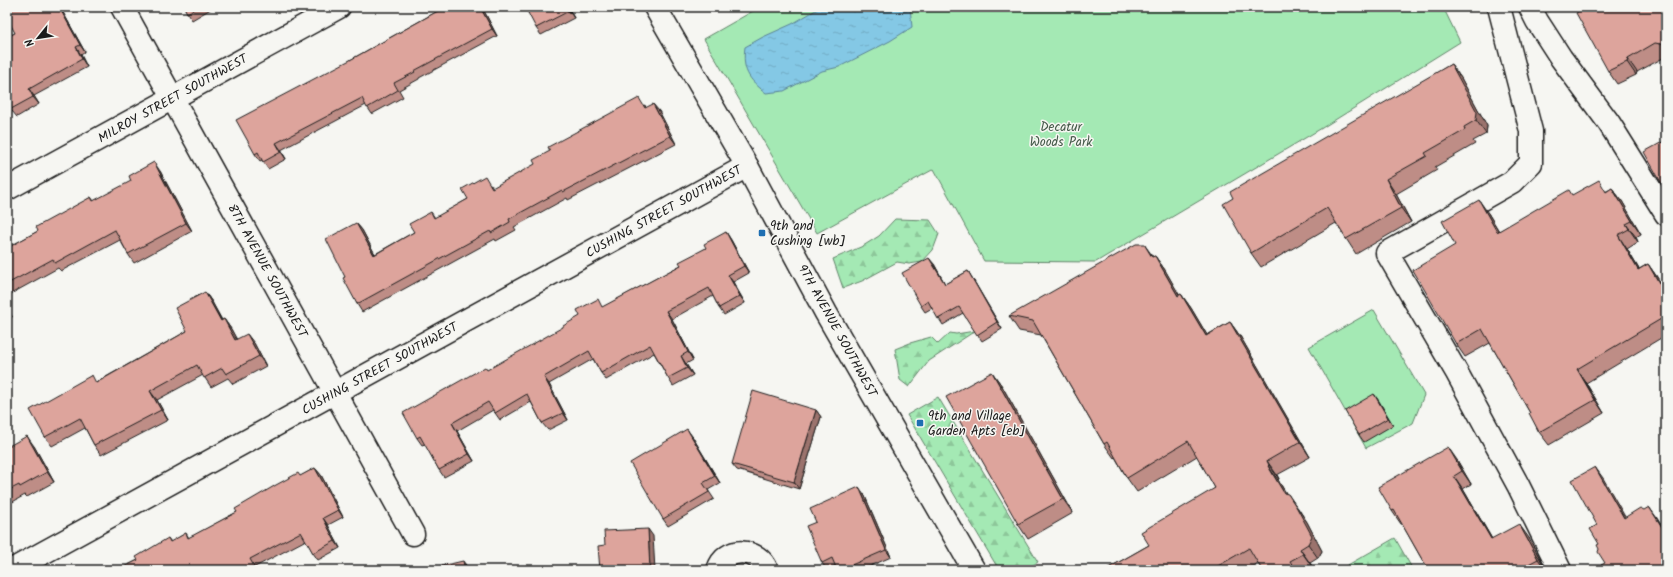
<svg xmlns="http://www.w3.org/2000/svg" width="1673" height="577" viewBox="0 0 1673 577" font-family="Kalam,sans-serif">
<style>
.forest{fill:url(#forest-firs);stroke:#608268}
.green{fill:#a4e9b4;stroke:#608268}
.water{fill:url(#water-ripples);stroke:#5a8395}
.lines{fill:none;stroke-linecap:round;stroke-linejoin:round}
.street-casing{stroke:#1c1c1c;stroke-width:25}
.secondary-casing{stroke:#1c1c1c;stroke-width:25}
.street{stroke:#f6f6f2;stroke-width:22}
.secondary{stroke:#f6f6f2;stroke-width:22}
.wall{fill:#be8d86;stroke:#1c1c1c}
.shaded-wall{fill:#9b736d;stroke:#1c1c1c}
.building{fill:#dda49c;stroke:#1c1c1c}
.poi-dot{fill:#1f6fb2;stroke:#f6f6f2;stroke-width:1.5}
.labels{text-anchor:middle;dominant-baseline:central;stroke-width:3;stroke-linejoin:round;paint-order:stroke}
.street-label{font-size:13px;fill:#1c1c1c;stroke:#f6f6f2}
.park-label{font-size:13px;fill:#455a4a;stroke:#f6f6f2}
.poi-label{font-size:13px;fill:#1c1c1c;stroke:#f6f6f2;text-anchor:start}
</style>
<defs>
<pattern id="forest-firs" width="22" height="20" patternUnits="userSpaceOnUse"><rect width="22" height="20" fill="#a4e9b4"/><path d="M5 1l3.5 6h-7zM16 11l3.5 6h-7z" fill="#8dc79a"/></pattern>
<pattern id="water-ripples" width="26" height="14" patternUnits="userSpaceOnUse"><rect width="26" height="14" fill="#84c8e5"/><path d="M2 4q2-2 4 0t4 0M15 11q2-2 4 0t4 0" fill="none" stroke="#71abc4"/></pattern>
</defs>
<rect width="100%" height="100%" fill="#f6f6f2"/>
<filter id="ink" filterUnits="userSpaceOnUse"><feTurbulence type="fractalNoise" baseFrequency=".025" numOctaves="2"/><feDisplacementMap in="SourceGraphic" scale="8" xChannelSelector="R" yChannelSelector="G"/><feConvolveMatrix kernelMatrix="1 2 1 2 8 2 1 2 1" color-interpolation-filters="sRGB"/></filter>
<g filter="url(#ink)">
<path class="forest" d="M895 219 930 220 939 234 933 250 922 262 909 264 897 262 862 281 843 288 833 259 863 246 879 236Z
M975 331 929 361 909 387 900 380 895 349 910 343 931 337 938 344 950 333 956 334Z
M938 397 1038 562 1025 570H999L907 415Z
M1395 538 1413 570H1339Z"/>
<path class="green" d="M760 7H1443L1460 42 1322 128 1096 262 984 261 934 169 817 233 704 39Z
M1374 310 1424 395 1413 423 1366 448 1309 347Z"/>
<path class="water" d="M821 7H910L912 27 890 41 839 67 822 71 784 91 766 93C748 79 742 70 745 47L763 37 792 24Z"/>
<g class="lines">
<defs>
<path id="street" d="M122 7 413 534
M1499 7 1531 131V163L1512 182 1387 253 1457 373 1518 485 1560 570
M1530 7 1537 21 1561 58 1609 123 1666 214
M7 189 339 7
M12 570 747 166
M718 570C726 545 758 548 767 570"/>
<path id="secondary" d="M655 7 747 166 826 313 974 570"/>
</defs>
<use href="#street" class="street-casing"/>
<use href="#secondary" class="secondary-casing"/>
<use href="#street" class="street"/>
<use href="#secondary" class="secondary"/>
</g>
<path class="wall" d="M7 7H60L85 52 81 55 87 67 34 96 39 104 17 117 12 111 7 114V37L15 33Z
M184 7H214L192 20Z
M445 7H482L497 36 419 78V79L399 90 403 97 372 114 366 105 281 150 286 159 268 169 262 160 260 161 255 154 350 60Z
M568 7 574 18 541 35 536 28Z
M1666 7V57H1665L1637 72 1636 75 1617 84 1608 71Z
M1451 64 1461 78 1487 126 1486 134 1473 141 1475 144 1435 167 1437 170 1396 194 1411 222 1356 254 1336 223 1261 267 1251 253 1233 198Z
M645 105 646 108 659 111 676 144 568 200 567 198 514 227 516 230 496 241 495 239 362 312 357 304 345 277 356 223 362 230 375 254 414 232 431 212 435 218 468 199 491 184 493 188Z
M160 171 192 231 134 263 128 254 120 240 61 271 58 268 7 296V248L38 231 91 197 94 201Z
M1612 188 1622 201 1641 234 1636 237 1638 242 1627 249 1639 269 1648 264 1657 277 1666 292V335L1586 383 1604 413 1549 445 1539 432 1530 413 1490 343 1465 357 1456 344 1455 245 1488 213 1499 231 1573 195 1607 191Z
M726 232 731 240 749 273 733 282 745 303 724 315 719 308 713 296 672 319 693 360 686 364 693 375 673 386 668 378 654 353 606 380 601 373 593 359 549 384 568 420 548 430 542 423 531 402 500 420 493 410 457 431 474 461 444 477 439 470 425 444 422 445 417 438 488 370 603 307 681 265 706 248Z
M1155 256 1165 270 1179 295 1181 294 1191 308 1207 335 1230 322 1240 336 1310 457 1277 475 1279 479 1278 480 1286 493 1298 508 1307 522 1322 551 1318 558 1310 563 1313 568 1309 570H1262L1258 563 1246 570H1105L1149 545 1215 488 1197 456 1137 492 1127 478 1115 457 1114 458 1104 444 1041 335 1019 331 1009 316Z
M934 264 945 284 968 271 972 278 1002 329 982 341 963 313 943 325 932 308 925 312 921 306Z
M205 292 212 302 222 320 224 319 231 329 236 339 254 343 266 366 233 384 228 378 211 387 203 375 157 400 168 420 101 455 94 445 85 428 52 446 45 437 97 382 187 331Z
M7 308 12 317 7 320Z
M992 372 1002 386 1073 513 1028 539 1018 524Z
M1374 394 1393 425 1364 442 1359 435Z
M816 410 821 417 799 489 737 470 732 464Z
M692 436 720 483 708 490 714 499 668 526 663 519Z
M34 446 54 482 27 497 25 495 7 505V447Z
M1457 460 1471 484 1463 489 1492 539 1529 538 1546 570H1428L1402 524H1401L1392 511Z
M315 468 321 475 343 517 328 525 340 548 318 560 313 553 306 540 255 567 257 570H118L138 560 168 538 171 542 186 533 189 538 237 512Z
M864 494 891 557 861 570H837L835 566 827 570 822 563 816 522Z"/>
<path class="shaded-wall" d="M59 7H60L85 52 80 45Z
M480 7H482L497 36 492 29Z
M567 7H568L574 18 569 11Z
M76 47 81 55 87 67 82 59Z
M1628 59 1637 72 1636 75 1627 62Z
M1451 64 1461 78 1487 126 1486 134 1476 120Z
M29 89 34 96 39 104 33 97Z
M653 104 659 111 676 144 670 136Z
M276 143 281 150 286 159 281 152Z
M154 162 160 171 192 231 186 223Z
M1386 179 1396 194 1411 222 1401 208Z
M1612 188 1622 201 1641 234 1632 221Z
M1479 200 1488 213 1507 245 1497 232Z
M356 223 362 230 379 262 374 255Z
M1626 224 1636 237 1638 242 1629 229Z
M726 232 731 240 749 273 744 266Z
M1618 235 1627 249 1647 283 1638 270Z
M1144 244 1154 258 1152 257Z
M1155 256 1165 270 1188 310 1178 296Z
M929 258 934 264 949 291 945 284Z
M1648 264 1657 277 1666 292V295Z
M968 271 972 278 1002 329 997 322Z
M728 275 733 282 745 303 740 296Z
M205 292 212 302 227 331 221 321Z
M1181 294 1191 308 1216 350 1206 336Z
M7 308 12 317 7 310Z
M666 311 672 319 693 360 688 352Z
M224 319 231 329 242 349 235 340Z
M1230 322 1240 336 1310 457 1300 442Z
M247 334 254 343 266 366 259 356Z
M681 356 686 364 693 375 687 368Z
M1577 369 1586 383 1604 413 1595 400Z
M992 372 1002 386 1073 513 1063 499Z
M544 377 549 384 568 420 563 413Z
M150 391 157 400 168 420 161 410Z
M1374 394 1379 401 1393 425 1388 418Z
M816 410 821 417 799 489 794 482Z
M452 423 457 431 474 461 469 454Z
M687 429 692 436 720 483 715 476Z
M27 436 34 446 54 482 47 472Z
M1448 447 1457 460 1471 484 1462 471Z
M1267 461 1277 475 1279 479 1269 465Z
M1268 466 1278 480 1294 507 1284 493Z
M1595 467 1603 478 1632 529 1624 518Z
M315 468 321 475 343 517 338 510Z
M1454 476 1463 489 1500 553 1491 539Z
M859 487 864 494 891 557 886 550Z
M1288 494 1307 522 1322 551 1318 558 1308 544Z
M1649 507 1657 518 1666 533 1662 527Z
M323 518 328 525 340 548 335 541Z
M1519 524 1529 538 1546 570 1538 559Z
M648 529 653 536 655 570H650Z
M1300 549 1310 563 1313 568 1303 554Z
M463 561 468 568 469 570H465Z"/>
<path class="building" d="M7 7H59L80 45 76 47 82 59 29 89 33 97 11 109 8 103H7V37L15 33 7 18Z
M184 7H198L187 13Z
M445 7H480L492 29 414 71 415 72 394 83 398 90 367 108 362 98 276 143 281 152 263 162 258 152 255 154 236 120 350 60Z
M525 7H567L569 11 536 28Z
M1586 7H1666V45L1655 43 1628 59 1627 62 1608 71 1576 13Z
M1451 64 1477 112 1476 120 1464 127 1465 130 1425 153 1427 156 1386 179 1401 208 1346 239 1327 208 1251 253 1223 204 1233 198 1230 192Z
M639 98 645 108 653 104 670 136 563 192 562 190 509 219 510 222 491 233 490 231 357 304 343 278 345 277 326 239 356 223 374 255 414 232 409 224 431 212 434 218 468 199 462 189 485 176 492 188 535 164 533 160 550 151 548 147Z
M1666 140V191L1644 152Z
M154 162 186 223 128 254 115 230 55 263 53 259 7 284V248L38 231 36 227 91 197 93 201 131 181 129 176Z
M1599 180 1606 192 1612 188 1632 221 1626 224 1629 229 1618 235 1638 270 1648 264 1666 295V316L1577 369 1595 400 1539 432 1529 413H1530L1482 329 1456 344 1413 270 1455 245 1442 221 1479 200 1497 232 1569 190 1572 195Z
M726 232 744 266 728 275 740 296 719 308 709 288 666 311 688 352 681 356 687 368 668 378 650 345 601 373 589 351 544 377 563 413 542 423 527 394 495 413 488 402 452 423 469 454 439 470 420 436 417 438 403 413 485 367 487 370 563 327V326L580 316 577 310 598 299 602 307 681 265 679 262 706 248 704 244Z
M1136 244H1144L1152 257 1155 256 1178 296 1181 294 1206 336 1230 322 1300 442 1267 461 1269 465 1268 466 1284 493 1288 494 1297 508 1312 536 1308 544 1300 549 1303 554 1290 561 1293 566 1285 570H1268L1267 569 1262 570 1249 548 1211 570H1105L1149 545 1141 532 1215 488 1188 441 1127 478 1107 442 1104 444 1033 321 1009 316Z
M929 258 945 284 968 271 997 322 977 335 959 307 938 319 928 301 921 306 902 273Z
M205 292 221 321 224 319 235 340 247 334 259 356 226 374 222 368 204 378 197 365 150 391 161 410 94 445 80 418 45 437 30 410 92 375 96 383 187 331 175 308Z
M992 372 1063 499 1018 524 946 397Z
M753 391 816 410 794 482 732 464Z
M1374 394 1388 418 1359 435 1345 411Z
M687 429 715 476 703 483 709 492 663 519 630 463Z
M27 436 47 472 20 487 19 485 7 491V447Z
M1448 447 1462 471 1454 476 1491 539 1519 524 1538 559 1517 570H1428L1394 510 1392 511 1378 487Z
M1595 467 1624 518 1640 508 1644 510 1649 507 1662 527 1665 526 1666 528V570H1604L1601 565 1605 563 1598 552 1599 549 1597 545 1599 544 1590 529 1597 525 1572 480Z
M315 468 338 510 323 518 335 541 313 553 301 532 250 559 256 570H118L138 560 136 557 168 538 170 542 186 533 188 538 237 512 235 509 276 485 298 473 300 476Z
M859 487 886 550 840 570H837L832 558 822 563 806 526 816 522 810 509Z
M648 529 650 570H600L598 546 605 545 604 531Z
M463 561 465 570H424Z"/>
</g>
<g class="poi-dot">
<rect x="758" y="229" width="8" height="8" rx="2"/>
<rect x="916" y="419" width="8" height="8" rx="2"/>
</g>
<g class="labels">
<g class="street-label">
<text transform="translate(173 99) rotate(-29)">MILROY STREET SOUTHWEST</text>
<text transform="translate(664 212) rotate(-29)">CUSHING STREET SOUTHWEST</text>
<text transform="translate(267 271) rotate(61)">8TH AVENUE SOUTHWEST</text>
<text transform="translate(837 331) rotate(61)">9TH AVENUE SOUTHWEST</text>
<text transform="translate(380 369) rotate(-29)">CUSHING STREET SOUTHWEST</text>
</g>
<g class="park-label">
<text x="1061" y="127">Decatur<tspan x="1061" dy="15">Woods Park</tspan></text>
</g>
<g class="poi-label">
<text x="770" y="226">9th and<tspan x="770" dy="15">Cushing [wb]</tspan></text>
<text x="928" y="416">9th and Village<tspan x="928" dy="15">Garden Apts [eb]</tspan></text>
</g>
</g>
<rect width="1673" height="577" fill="none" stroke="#f6f6f2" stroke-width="24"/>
<rect x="12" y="12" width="1649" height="553" fill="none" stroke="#1c1c1c" stroke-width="1.5" filter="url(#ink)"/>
<g transform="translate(38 38) rotate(240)" stroke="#f6f6f2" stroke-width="3" paint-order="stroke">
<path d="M0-3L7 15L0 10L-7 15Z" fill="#1c1c1c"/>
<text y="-6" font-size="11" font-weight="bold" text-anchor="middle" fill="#1c1c1c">N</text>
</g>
</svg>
